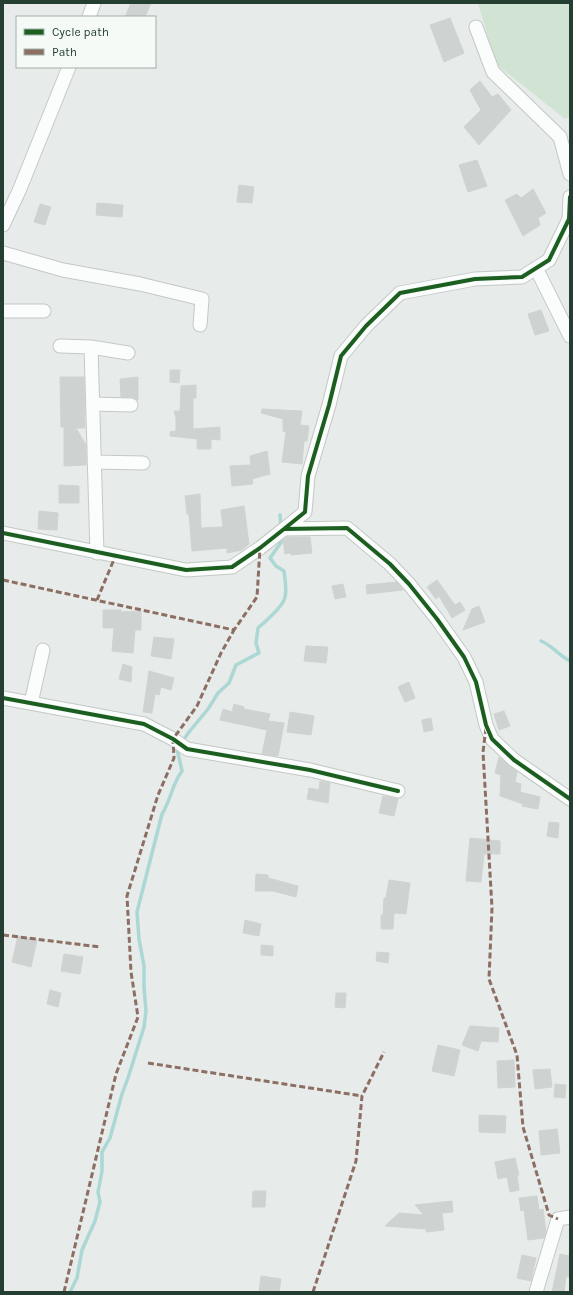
<svg xmlns="http://www.w3.org/2000/svg" width="573" height="1295" viewBox="0 0 573 1295" font-family="Karla,sans-serif">
<style>
.green{fill:#d1e3d3}
.lines{fill:none;stroke-linecap:round;stroke-linejoin:round}
.stream{stroke:#abd7d5;stroke-width:3.5}
.building{fill:#ced2d0;stroke:#cfd4d1}
.minor-casing{stroke:#c4c8c6;stroke-width:15}
.minor{stroke:#fbfcfc;stroke-width:13}
.quiet{stroke:#8d6e63;stroke-width:3;stroke-dasharray:6 3;stroke-linecap:butt}
.cycleway-casing{stroke:#f5faf7;stroke-width:6}
.cycleway{stroke:#1b5e20;stroke-width:4}
</style>
<rect width="100%" height="100%" fill="#e7ebe9"/>
<path class="green" d="M478 3H570V117L565 119 496 64Z"/>
<g class="lines">
<path class="stream" d="M280 515 281 528
M541 641C553 646 558 655 570 661
M182 742 189 732 208 709 218 693 229 683 236 665 259 653 256 643 258 628C265 622 284 605 285 597 287 589 285 579 284 571L276 566 270 558 282 541V534
M70 1292 77 1278 82 1250 95 1221 100 1202 98 1192 102 1171V1152L110 1138 122 1094 128 1078 144 1027 146 1011 144 987V966L139 939 137 912 162 814C171 800 172 784 182 771L177 749 178 747"/>
</g>
<path class="building" d="M131 3H151L145 17H125Z
M450 18 464 53 444 62 430 25Z
M480 81 492 97 498 94 511 110 479 145 464 127 481 110 470 90Z
M477 160 487 186 468 192 459 165Z
M239 185 254 187 252 203 237 202Z
M533 189 546 213 538 218 540 225 523 236 505 200 517 194 521 198Z
M97 203 123 205 122 217 96 215Z
M40 204 51 207 45 225 34 222Z
M541 310 549 331 535 335 528 314Z
M170 370H180L179 383 170 382Z
M60 377H84L85 428H76L86 445V465L64 466V427H61Z
M138 377V400L132 397H121L120 379Z
M196 385V398H193V429L220 427V440L211 439V449H197V439L170 436V432L176 431V418L174 411H180L181 386Z
M262 409 302 411 300 425 309 426 307 441H304L302 464 282 462 286 432 283 431V419L261 413Z
M267 451 270 474 252 479 253 484 232 486 230 466 251 465 250 456Z
M59 485 79 486V503H59Z
M200 494 201 528 223 527 221 510 244 506 249 544 242 550 227 553V548L192 551 189 514H187L185 496Z
M39 511 58 513 57 530 38 529Z
M287 537H310L312 553 291 555V553L285 554 283 540Z
M437 580 455 605 460 602 465 610 452 618 439 596 436 599 427 587Z
M397 582 403 590 367 594 366 585Z
M343 584 346 597 335 599 332 586Z
M479 606 485 622 463 630 472 609Z
M103 610H121V612L141 611V630H135L133 653 112 651 114 628H103Z
M154 637 174 639 171 659 151 656Z
M306 646 328 647 326 663 304 661Z
M123 664 132 667 131 682 119 679Z
M149 671 174 678 171 690 161 687 159 695 155 694 152 713 143 712Z
M409 682 415 698 405 702 398 687Z
M234 704 244 707V709L270 714 268 721 284 723 278 756 262 754 267 730 220 720 223 709 232 712Z
M504 711 510 726 499 730 494 714Z
M290 712 314 716 311 735 287 732Z
M431 718 433 730 424 732 422 720Z
M499 757 517 772 515 782 521 784 520 792 540 797 538 809 522 806 523 804 500 796 501 775 495 773Z
M320 781 330 783 328 803 307 799 309 788 319 790Z
M383 796 398 799 394 816 379 813Z
M549 822 559 823 558 838 547 836Z
M470 838 500 841V854H484L481 882 466 881Z
M256 874 268 875V878L298 886 296 897 273 891H255Z
M389 880 410 883 406 914 394 913 393 929H381V915H383L384 898H386Z
M245 920 261 924 259 936 243 933Z
M18 936 37 940 31 967 12 962Z
M261 945 273 946V956L261 955Z
M377 952 389 953 388 963 376 961Z
M64 954 83 957 80 974 61 971Z
M50 990 61 993 58 1007 47 1004Z
M336 993H346L345 1008 335 1007Z
M470 1026 499 1028 498 1042 481 1041 478 1051 462 1045Z
M438 1045 460 1050 454 1076 432 1071Z
M514 1060 515 1087 498 1088 497 1061Z
M550 1069 552 1087 535 1089 533 1070Z
M555 1084 566 1085 565 1098 554 1097Z
M479 1115 506 1116 505 1133 479 1132Z
M557 1129 560 1153 541 1155 539 1131Z
M515 1158 519 1175H517L519 1190 510 1192 507 1177 498 1179 495 1162Z
M253 1191H266L265 1207H252Z
M537 1196 539 1210 543 1209 546 1232 544 1238 528 1240 524 1210 521 1211 519 1198Z
M452 1201 453 1212 442 1213 444 1230 426 1232V1229L385 1226 399 1213 424 1215 415 1205Z
M560 1254 570 1256V1277L566 1276 564 1292H552Z
M522 1255 536 1258 531 1281 517 1278Z
M261 1276 281 1279 279 1292H259Z"/>
<g class="lines">
<defs>
<path id="minor" d="M89 17 94 3
M476 27 493 72 560 137 570 174
M3 225 19 191 69 67
M3 253 63 270 140 284 202 299 200 325
M536 268 570 336
M3 311H44
M60 346 91 347 97 553
M91 347 128 353
M93 404 131 405
M94 462 143 463
M284 529 305 512 308 476 329 405 341 356 366 326 400 293 475 279 522 277 549 260 569 219 570 197
M3 533 186 570 232 567 260 548 284 529 347 528 390 564 409 584 437 619 464 657 476 682 486 725 492 739 514 760 570 799
M3 698 144 724 173 739 187 749 310 770 398 791
M31 703 43 650
M536 1292 558 1219 570 1217"/>
</defs>
<use href="#minor" class="minor-casing"/>
<use href="#minor" class="minor"/>
<path class="quiet" d="M3 580 234 630 257 597 260 548
M97 600 115 557
M486 728 483 752 492 908 489 979 517 1055 523 1127 549 1215 558 1219
M3 935 100 947
M148 1063 362 1096
M64 1292 116 1074 138 1017 131 972 127 896 158 795 174 758 173 739 197 706 221 653 234 630
M313 1292 356 1161 362 1096 384 1052"/>
<defs>
<path id="cycleway" d="M284 529 305 512 308 476 329 405 341 356 366 326 400 293 475 279 522 277 549 260 569 219 570 197
M3 533 186 570 232 567 260 548 284 529 347 528 390 564 409 584 437 619 464 657 476 682 486 725 492 739 514 760 570 799
M3 698 144 724 173 739 187 749 310 770 398 791"/>
</defs>
<use href="#cycleway" class="cycleway-casing"/>
<use href="#cycleway" class="cycleway"/>
</g>
<rect width="573" height="1295" fill="none" stroke="#253e32" stroke-width="8"/>
<rect x="16" y="16" width="140" height="52" fill="#f5faf7" stroke="#a2afa8"/>
<rect x="24" y="29" width="20" height="6" fill="#1b5e20" stroke="#a2afa8"/>
<text x="52" y="36" font-size="12" fill="#253e32">Cycle path</text>
<rect x="24" y="49" width="20" height="6" fill="#8d6e63" stroke="#a2afa8"/>
<text x="52" y="56" font-size="12" fill="#253e32">Path</text>
</svg>
